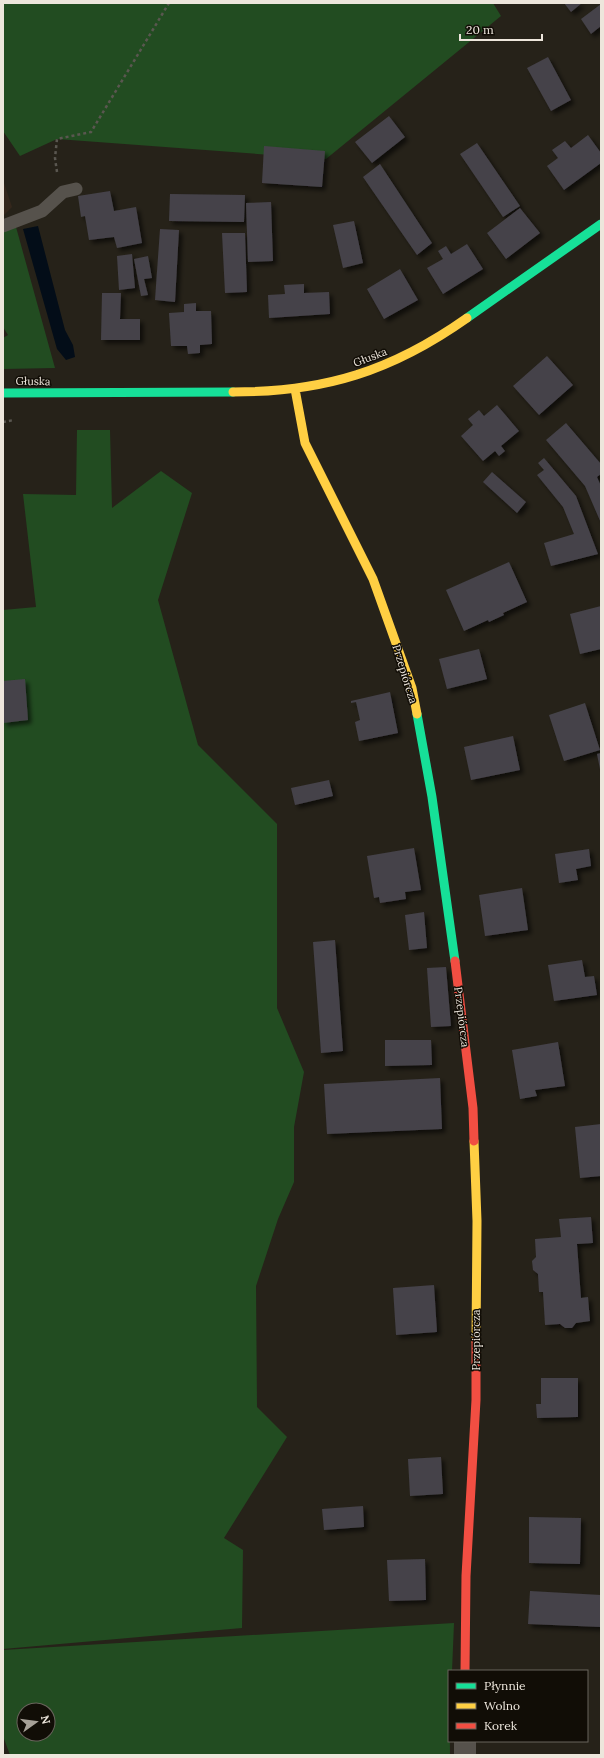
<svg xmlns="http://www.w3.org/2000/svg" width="604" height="1758" viewBox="0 0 604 1758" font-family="Lora,serif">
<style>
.commercial{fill:#34271c}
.green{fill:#224c21;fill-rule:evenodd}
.water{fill:#030d18}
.building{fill:#454249;filter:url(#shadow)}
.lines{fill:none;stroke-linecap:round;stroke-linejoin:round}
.path{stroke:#5a5750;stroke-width:2.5;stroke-dasharray:3 3;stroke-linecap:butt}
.lane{stroke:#56524c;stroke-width:13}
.street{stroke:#56524c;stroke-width:22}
.fast{stroke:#16e098;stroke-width:9}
.slow{stroke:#ffcf43;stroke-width:9}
.jam{stroke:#f24e42;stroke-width:9}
.labels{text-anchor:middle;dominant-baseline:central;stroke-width:3;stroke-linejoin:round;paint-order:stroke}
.street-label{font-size:11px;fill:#ede6dc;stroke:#110d06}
</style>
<defs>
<filter id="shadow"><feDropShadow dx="3.5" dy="3.5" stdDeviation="2" flood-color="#0009"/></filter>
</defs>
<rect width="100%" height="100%" fill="#262219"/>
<path class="commercial" d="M3 180 12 207 3 216Z"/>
<path class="green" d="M3 3H493L501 16 326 159 57 139 20 156 3 131Z
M16 227 55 368 3 369V338L8 335 3 327V232Z
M77 430H110L112 508 161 471 192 493 158 600 198 745 277 824V1008L304 1072 294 1127V1182L278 1219 256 1286 257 1407 287 1437 224 1538 243 1550 242 1628 3 1649V610L36 607 23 494 76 495Z
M454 1623 452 1671H449L450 1755H10L3 1736V1650ZM24 1710H48V1734H24Z"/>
<path class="water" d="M38 226 65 330 73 345 75 357 66 360 57 349 23 229Z"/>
<path class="building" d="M564 3H582L571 12Z
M601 4V26L591 34 581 19Z
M548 57 571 100 551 111 527 68Z
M389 116 405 137 372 163 355 142Z
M588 135 601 153V163L564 190 547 166 558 158 552 150 565 141 571 148Z
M477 143 520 206 503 217 460 154Z
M264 146 325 151 322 187 262 183Z
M380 164 432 243 417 255 363 177Z
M110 191 114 211 136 207 142 243 117 248 114 237 89 240 85 216 81 217 78 196Z
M170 194 245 195 244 222 169 221Z
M271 202 273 261 248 262 246 203Z
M520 208 540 233 506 259 487 233Z
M354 221 363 263 343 268 333 225Z
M160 229 179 230 175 302 155 300Z
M222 233H245L247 292 225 293Z
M467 244 483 269 443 294 427 268 443 259 438 251 446 246 451 254Z
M132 254 135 288 119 290 117 256Z
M148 256 152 278 144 279 148 295 141 296 134 259Z
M400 269 418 300 384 319 367 289Z
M304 284V293L329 292 330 314 269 318 268 295 285 294 284 285Z
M102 293H121L120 319H140V340H101Z
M196 303V311H211L212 344 200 345V353L188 354 187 346H171L169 313 184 312V304Z
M547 356 573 385 539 415 513 386Z
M497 405 519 431 501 446 505 451 499 456 495 451 483 461 461 436 473 425 468 419 479 410 484 416Z
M566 423 601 464V474L597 477 601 486V523L585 486 546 440Z
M544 458 576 496 598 554 551 566 544 543 574 534 563 507 537 475 544 470 538 463Z
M492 472 526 502 517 513 483 482Z
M509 562 527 602 503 613 504 615 489 622 488 620 464 631 446 590Z
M601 606V649L580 654 570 614Z
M479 649 487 679 447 689 439 659Z
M25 679 28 720 3 723V681Z
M390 692 398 733 359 741 355 722 360 720 356 702 351 703V701Z
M585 703 600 750 564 761 549 715Z
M513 736 520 770 471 780 464 747Z
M601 753V768L600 769 597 754Z
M329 780 333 796 295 805 291 788Z
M414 848 421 890 405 892 406 899 380 903 379 897 374 898 367 856Z
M589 849 591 866 576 869 578 880 559 883 555 854Z
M522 888 528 930 485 936 479 895Z
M424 912 427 948 409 950 405 915Z
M335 940 343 1051 321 1053 313 942Z
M582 960 585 977 594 976 597 995 554 1001 548 965Z
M446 967 451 1026 431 1027 427 968Z
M385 1040H431L432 1065 385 1066Z
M558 1042 565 1086 535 1090 537 1096 520 1099 512 1050Z
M440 1078 442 1129 327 1134 324 1084Z
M601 1124V1176L580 1178 575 1127Z
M591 1217 593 1243 577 1244 581 1298 588 1297 590 1321 576 1323 572 1328H565L560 1324 545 1325 543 1292H539L538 1274 533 1270 532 1261 536 1257 535 1239 561 1237 559 1219Z
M434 1285 437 1332 396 1335 393 1288Z
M541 1378H578V1417L537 1418 536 1404H541Z
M441 1457 443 1494 410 1496 408 1459Z
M363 1506 364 1527 324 1530 322 1509Z
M529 1517 581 1518 580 1564 529 1563Z
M425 1559 426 1600 389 1601 387 1560Z
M530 1591 601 1595V1627L528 1624Z"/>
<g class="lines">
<path class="path" d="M57 172 55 158 57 139 91 132 169 3
M3 422 14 420"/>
<path class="lane" d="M3 226 42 211 63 192 76 189"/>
<path class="street" d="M465 1755V1741"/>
<path class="fast" d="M467 318 601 224
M3 393 233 392
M417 714 432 797 455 961"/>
<path class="slow" d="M295 389 305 443 373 579 412 688 417 714
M233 392C325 392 392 371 467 318
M474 1141 477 1221 476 1341"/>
<path class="jam" d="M455 961 473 1108 474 1141
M465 1671 466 1576 476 1400V1341"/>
</g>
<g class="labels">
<g class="street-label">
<text transform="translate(370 357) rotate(-21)">Głuska</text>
<text transform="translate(33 381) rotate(1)">Głuska</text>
<text transform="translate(405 674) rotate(73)">Przepiórcza</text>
<text transform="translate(462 1017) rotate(83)">Przepiórcza</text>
<text transform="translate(476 1340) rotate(-90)">Przepiórcza</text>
</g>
</g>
<rect width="604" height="1758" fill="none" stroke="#ede6dc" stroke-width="8"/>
<rect x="448" y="1670" width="140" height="72" fill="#110d06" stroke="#69645c"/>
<rect x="456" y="1683" width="20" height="6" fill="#16e098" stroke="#69645c"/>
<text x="484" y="1690" font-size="12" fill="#ede6dc">Płynnie</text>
<rect x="456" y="1703" width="20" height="6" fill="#ffcf43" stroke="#69645c"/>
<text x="484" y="1710" font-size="12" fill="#ede6dc">Wolno</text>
<rect x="456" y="1723" width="20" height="6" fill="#f24e42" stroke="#69645c"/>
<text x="484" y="1730" font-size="12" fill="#ede6dc">Korek</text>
<g transform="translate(36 1722) rotate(76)"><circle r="19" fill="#110d06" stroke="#69645c"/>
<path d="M0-3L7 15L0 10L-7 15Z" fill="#a7a198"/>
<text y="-6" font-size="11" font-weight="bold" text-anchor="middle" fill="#ede6dc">N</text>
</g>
<path d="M460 34v6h82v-6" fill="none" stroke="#ede6dc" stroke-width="2"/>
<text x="466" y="34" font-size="12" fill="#ede6dc" stroke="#110d06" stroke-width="3" paint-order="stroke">20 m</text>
</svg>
